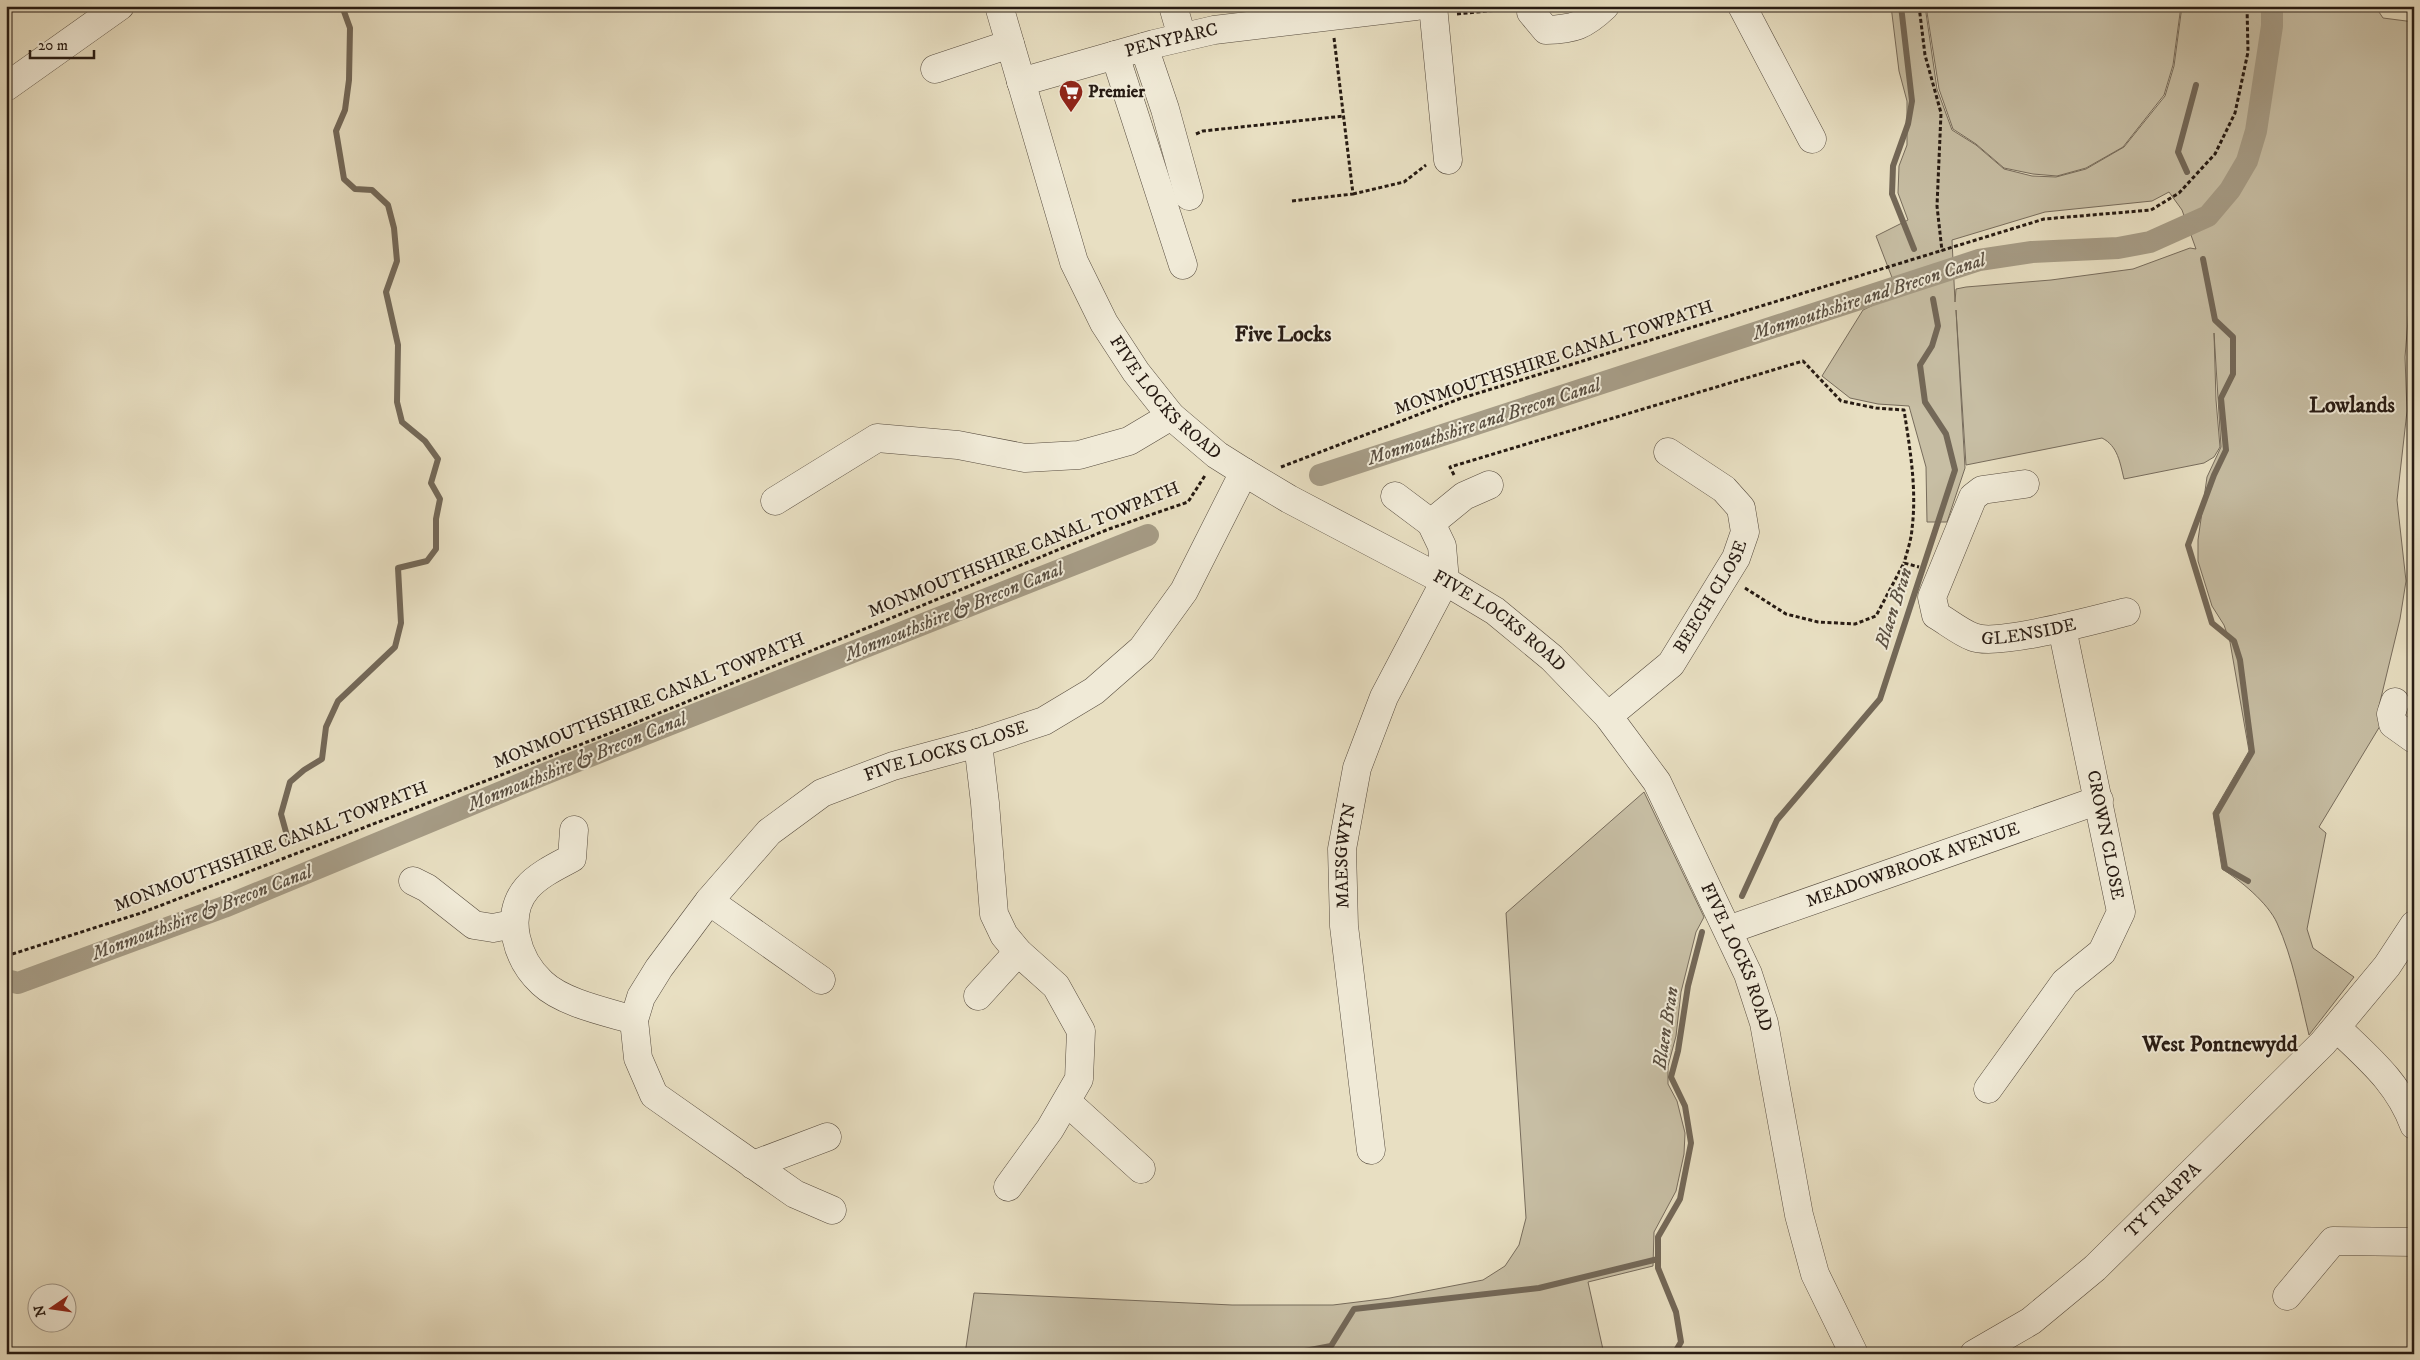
<svg xmlns="http://www.w3.org/2000/svg" width="2420" height="1360" viewBox="0 0 2420 1360" font-family="'IM FELL DW Pica',serif">
<style>
.green{fill:#c7bea4;stroke:#776c5c;fill-rule:evenodd}
.lines{fill:none;stroke-linecap:round;stroke-linejoin:round}
.stream{stroke:#736858;stroke-width:6}
.canal{stroke:#a69c86;stroke-width:22}
.minor-casing{stroke:#574c3f;stroke-width:29}
.path{stroke:#271b13;stroke-width:3;stroke-dasharray:4 2.5;stroke-linecap:butt}
.minor{stroke:#f0ead7;stroke-width:28}
.labels{text-anchor:middle;dominant-baseline:central;stroke-width:4;stroke-linejoin:round;paint-order:stroke}
.street-label{font-size:18px;fill:#271b13;stroke:#f0ead7}
.poi-label{font-size:18px;font-weight:bold;fill:#271b13;stroke:#f0ead7;text-anchor:start}
.water-label{font-size:19px;font-style:italic;fill:#5a4f41;stroke:#f0ead7}
.district-label{font-size:22px;font-weight:bold;fill:#271b13;stroke:#f0ead7}
</style>
<rect width="100%" height="100%" fill="#e8dfc2"/>
<filter id="stains"><feTurbulence type="fractalNoise" baseFrequency=".004" numOctaves="4"/><feColorMatrix values="0 0 0 0 .2 0 0 0 0 .09 0 0 0 0 .02 0 0 0 .5 -.17"/></filter>
<radialGradient id="worn" r=".72"><stop offset=".6" stop-color="#630" stop-opacity="0"/><stop offset="1" stop-color="#630" stop-opacity=".3"/></radialGradient>
<path class="green" d="M1891 6H1925L1937 89 1952 130 1976 145 2004 169 2032 176 2056 177 2086 169 2124 147 2165 96 2174 66 2182 6H2375L2383 18 2414 22V246L2405 357 2407 411 2397 500 2406 581 2400 619 2379 706 2380 726 2319 827 2326 833 2307 929 2313 948 2354 977 2309 1035C2300 998 2293 958 2277 923 2268 903 2240 880 2222 869L2213 813 2249 751 2230 642 2224 625 2212 606 2198 561V540L2207 477 2221 447 2214 333 2216 400 2220 447 2214 457 2204 463 2124 479C2120 463 2118 446 2102 438L1966 465 1956 310 1965 468 1947 522H1927L1926 467 1909 406 1878 404 1850 398 1822 376 1863 310 1898 293 1876 236 1908 220 1898 193 1899 166 1907 145V101L1899 71ZM2169 192 2182 210 2196 249 2190 248 2133 269 2051 280 1966 287 1956 289 1955 302 1952 240 2045 212 2152 201Z
M1926 6H2181L2173 65 2164 95 2123 147 2086 168 2057 176 2033 174 2004 168 1976 144 1953 129 1939 89Z
M1644 792 1704 917 1696 932 1681 992 1676 1036 1668 1066V1084L1677 1101 1685 1133 1684 1154 1676 1191 1654 1232 1653 1266 1588 1282 1604 1354H965L974 1293 1232 1305H1333L1390 1298 1483 1280 1505 1266 1519 1245 1526 1218 1506 913Z"/>
<g class="lines">
<path class="stream" d="M1901 6 1912 101 1908 124 1893 166 1892 194 1914 249
M2187 172 2178 152 2196 85
M2203 259 2215 320 2233 337V374L2221 398 2226 450 2214 475 2188 545 2212 623 2234 641 2240 660 2252 752 2216 814 2225 868 2248 881
M289 843 281 814 290 782 304 770 322 759 326 727 338 701 395 647 401 623 398 568 427 561 436 549V519L440 499 431 483 438 459 425 441 402 422 397 402 398 345 386 292 397 261 394 228 388 205 372 190 355 189 344 179 336 131 345 110 349 80 350 28 342 6
M1742 896 1777 820 1880 699 1955 470 1946 434 1925 402 1920 365 1932 346 1938 326 1933 299
M1289 1354 1331 1346 1354 1309 1539 1288 1658 1259
M1674 1354 1681 1342 1676 1312 1658 1268V1237L1680 1199 1691 1143 1685 1106 1671 1077 1678 1051 1688 986 1702 932"/>
<path class="canal" d="M1320 475 1979 260 2032 252 2118 248 2150 242 2208 216 2230 190 2247 161 2256 131 2272 26V6
M6 980 18 983 224 907 547 773 1148 535"/>
<defs>
<g id="minor">
<path id="s1" d="M999 6 1074 262 1104 323 1136 372 1171 416 1217 455 1244 472 1289 499 1445 581 1495 611 1552 658 1608 716 1657 782 1748 974 1764 1023 1799 1215 1815 1274 1854 1354"/>
<path d="M1173 6 1182 37"/>
<path d="M1433 6 1448 160"/>
<path d="M1531 6V12L1546 30C1574 29 1584 26 1605 6"/>
<path d="M1742 6 1812 139"/>
<path d="M1144 47 1165 109 1189 196"/>
<path d="M1115 55 1183 265"/>
<path d="M935 69 1010 44"/>
<path id="s2" d="M1021 82 1154 44 1214 30 1416 6"/>
<path d="M6 87 120 6"/>
<path id="s3" d="M2025 484 1982 490 1973 497 1932 597 1936 615C1948 622 1960 632 1973 637 1997 647 2097 619 2126 612"/>
<path d="M775 501 877 438 958 445 1025 458 1079 455 1129 441 1171 416"/>
<path d="M1431 523 1464 496 1489 485"/>
<path d="M2395 702 2391 714 2393 724 2414 739"/>
<path id="s4" d="M1608 716 1671 664 1736 558 1745 532 1741 508 1724 489 1668 452"/>
<path d="M978 743 985 803 994 914 1004 935 1018 952 1056 986 1081 1031 1079 1079 1050 1129 1008 1187"/>
<path d="M574 830 572 858C557 866 538 875 527 888 503 916 517 960 542 983 563 1003 607 1012 634 1020"/>
<path d="M413 881 427 888 474 925 493 928 513 924"/>
<path d="M709 901 821 980"/>
<path id="s5" d="M1728 930 2099 800"/>
<path d="M978 996 1018 952"/>
<path d="M2337 1028C2369 1059 2398 1082 2414 1125"/>
<path d="M1988 1089 2065 982 2102 952 2121 912 2062 628"/>
<path d="M1067 1102 1141 1169"/>
<path id="s6" d="M1371 1150 1344 926 1342 849 1357 768 1384 697 1445 581 1442 546 1431 523 1395 496"/>
<path d="M753 1165 827 1137"/>
<path id="s7" d="M832 1210 795 1194 654 1095 638 1058 634 1020 641 997 659 968 709 901 769 832 822 793 893 766 978 743 1044 721 1094 691 1142 649 1184 591 1244 472"/>
<path d="M2287 1296 2333 1241 2414 1242"/>
<path id="s8" d="M1974 1354 2031 1321 2095 1268 2323 1043 2387 966 2414 925"/>
</g>
</defs>
<use href="#minor" class="minor-casing"/>
<path class="path" d="M1919 6 1925 55 1941 113 1937 206 1942 251
M1457 14 1508 9
M1196 134 1203 131 1344 116
M1353 194 1404 182 1426 165
M1292 201 1353 194 1334 38
M1281 467 1459 399 2044 219 2151 210 2179 193 2215 154 2235 113 2248 52 2247 6
M1454 475 1450 467 1803 361 1841 401 1876 408 1904 410C1910 449 1917 489 1912 529 1911 541 1907 552 1904 563
M1745 588 1786 614 1818 622 1855 624 1876 616 1904 563 1919 567
M6 956 141 913 608 734 1109 529 1188 502 1206 474"/>
<use href="#minor" class="minor"/>
</g>
<defs>
<symbol id="supermarket-pin" viewBox="-11 -11 22 30"><path d="M0 17L-7.5 6A9.5 9.5 0 1 1 7.5 6Z" fill="#8f2418" stroke="#f0ead7"/><path d="M-6-5.5h2.5l.6 2H6L4.5 2H-2.5L-4.4-4H-6ZM-1.5 3.2a1.3 1.3 0 1 0 .1 0ZM3 3.2a1.3 1.3 0 1 0 .1 0Z" fill="#fff"/></symbol>
</defs>
<g fill-rule="evenodd">
<use href="#supermarket-pin" x="1057" y="78" width="28" height="38"/>
</g>
<g class="labels">
<g class="street-label">
<text stroke="none"><textPath href="#s2" startOffset="156">PENYPARC</textPath></text>
<text transform="translate(1554 358) rotate(-18)">MONMOUTHSHIRE CANAL TOWPATH</text>
<text stroke="none"><textPath href="#s1" startOffset="432">FIVE LOCKS ROAD</textPath></text>
<text transform="translate(1024 550) rotate(-22)">MONMOUTHSHIRE CANAL TOWPATH</text>
<text stroke="none"><textPath href="#s4" startOffset="160">BEECH CLOSE</textPath></text>
<text stroke="none"><textPath href="#s1" startOffset="838">FIVE LOCKS ROAD</textPath></text>
<text stroke="none"><textPath href="#s3" startOffset="281">GLENSIDE</textPath></text>
<text transform="translate(649 701) rotate(-22)">MONMOUTHSHIRE CANAL TOWPATH</text>
<text stroke="none"><textPath href="#s7" startOffset="721">FIVE LOCKS CLOSE</textPath></text>
<text transform="translate(2105 835) rotate(79)">CROWN CLOSE</text>
<text transform="translate(271 847) rotate(-21)">MONMOUTHSHIRE CANAL TOWPATH</text>
<text stroke="none"><textPath href="#s6" startOffset="296">MAESGWYN</textPath></text>
<text stroke="none"><textPath href="#s5" startOffset="196">MEADOWBROOK AVENUE</textPath></text>
<text stroke="none"><textPath href="#s1" startOffset="1258">FIVE LOCKS ROAD</textPath></text>
<text stroke="none"><textPath href="#s8" startOffset="245">TY TRAPPA</textPath></text>
</g>
<g class="poi-label">
<text x="1088" y="92">Premier</text>
</g>
<g class="water-label">
<text transform="translate(1869 297) rotate(-18)">Monmouthshire and Brecon Canal</text>
<text transform="translate(1484 422) rotate(-18)">Monmouthshire and Brecon Canal</text>
<text transform="translate(1894 608) rotate(-72)">Blaen Bran</text>
<text transform="translate(954 612) rotate(-22)">Monmouthshire &amp; Brecon Canal</text>
<text transform="translate(577 762) rotate(-22)">Monmouthshire &amp; Brecon Canal</text>
<text transform="translate(202 913) rotate(-21)">Monmouthshire &amp; Brecon Canal</text>
<text transform="translate(1666 1028) rotate(-81)">Blaen Bran</text>
</g>
<g class="district-label">
<text x="1283" y="334">Five Locks</text>
<text x="2352" y="405">Lowlands</text>
<text x="2220" y="1044">West Pontnewydd</text>
</g>
</g>
<rect width="2420" height="1360" fill="none" stroke="#e8dfc2" stroke-width="25"/>
<rect x="8" y="8" width="2405" height="1345" fill="none" stroke="#271b13" stroke-width="2.5"/>
<rect x="12" y="12" width="2395" height="1335" fill="none" stroke="#271b13"/>
<g transform="translate(52 1308) rotate(257)"><circle r="24" fill="#f0ead7" stroke="#a09789"/>
<path d="M0-4L9 19L0 12L-9 19Z" fill="#8f2418"/>
<text y="-8" font-size="14" font-weight="bold" text-anchor="middle" fill="#271b13">N</text>
</g>
<path d="M30 50v8h64v-8" fill="none" stroke="#271b13" stroke-width="2.5"/>
<text x="38" y="50" font-size="15" fill="#271b13" stroke="#f0ead7" stroke-width="4" paint-order="stroke">20 m</text>
<rect width="100%" height="100%" filter="url(#stains)"/>
<rect width="100%" height="100%" fill="url(#worn)"/>
</svg>
